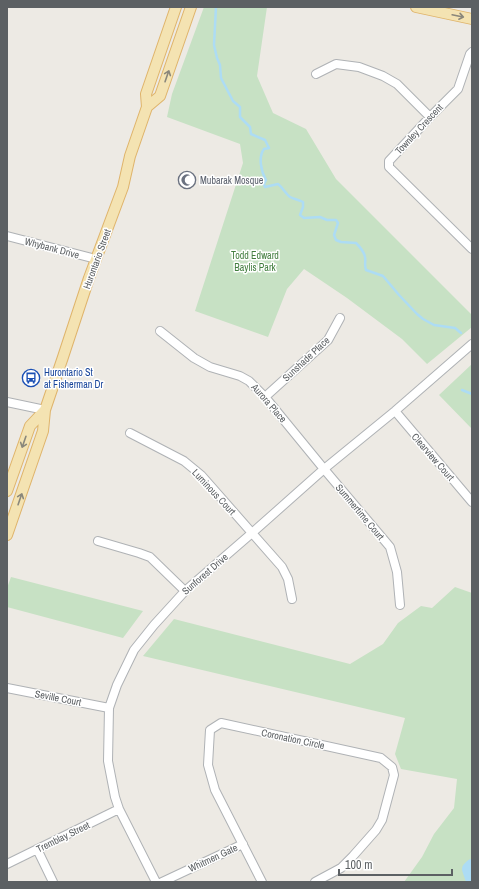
<svg xmlns="http://www.w3.org/2000/svg" width="479" height="889" viewBox="0 0 479 889" font-family="'Archivo Narrow',sans-serif">
<style>
.green{fill:#c7e1c4}
.lines{fill:none;stroke-linecap:round;stroke-linejoin:round}
.stream{stroke:#addcf4;stroke-width:2.5}
.river{stroke:#addcf4;stroke-width:14}
.minor-casing{stroke:#afb2b5;stroke-width:10}
.major-casing{stroke:#dfb46b;stroke-width:12}
.minor{stroke:#fff;stroke-width:8}
.major{stroke:#f4e3b2;stroke-width:10}
.oneway{stroke:#8a877b}
.labels{text-anchor:middle;dominant-baseline:central;stroke-width:3;stroke-linejoin:round;paint-order:stroke}
.street-label{font-size:10px;fill:#5c6063;stroke:#fff}
.worship-label{font-size:10px;fill:#5b616d;stroke:#fff;text-anchor:start}
.park-label{font-size:10px;fill:#437e40;stroke:#fff}
.transit-label{font-size:10px;fill:#164399;stroke:#fff;text-anchor:start}
</style>
<rect width="100%" height="100%" fill="#edeae4"/>
<path class="green" d="M204 7H267L257 76 273 113 306 129 336 179 472 315V327L427 364 402 339 347 298 304 269 287 289 268 337 195 311 243 163 240 144 167 117 172 94Z
M472 364V429L439 395Z
M11 577 143 611 123 638 7 607V588Z
M455 587 472 593V882H404L422 857 434 834 454 808 457 779 401 769 395 754 405 718 143 656 174 619 350 664 383 644 398 623 421 606 432 608Z"/>
<g class="lines">
<path class="stream" d="M216 7 214 45 217 58 220 65 221 78 233 101 240 107V117L250 127 251 134 265 140 269 148 264 149C258 157 261 171 266 180L264 184 265 187 278 184C283 188 285 193 290 197 294 199 299 200 303 202V207L300 215 304 218 320 217 327 220H336L338 223 334 235 336 240 341 242 356 243C360 247 364 251 365 257 366 262 364 264 366 270L383 276 399 295 417 314 423 319 434 325 455 328 461 333
M462 390 472 394"/>
<path class="river" d="M472 866 469 869 472 878"/>
<defs>
<path id="minor" d="M472 52 470 54 458 89 430 117 389 161V167L472 249
M316 74 336 64 359 67 383 76 397 84 430 117
M7 236 96 259
M160 331 194 358 210 367 240 376 249 381 265 397 324 469 390 547 397 572 400 605
M265 397 328 340 340 318
M7 402 45 410
M395 411 472 502
M130 433 184 461 201 475 282 567 288 579 292 599
M98 541 139 553 150 557 185 591
M7 688 109 708
M37 849 53 882
M7 864 119 809
M156 882 119 809 115 797 108 761 109 708 117 685 134 650 154 625 185 591 252 533 324 469 395 411 472 344
M162 882 243 844
M262 882 215 790 208 765 210 730 221 723 381 758 392 767 394 775 382 820 376 830 353 856 341 868 315 882"/>
<path id="major" d="M416 7 472 19
M147 107 160 96 191 7
M7 491 30 426 45 410
M7 535 43 431 45 410 63 357 89 278 123 187 130 156 147 107 146 94 176 7"/>
</defs>
<use href="#minor" class="minor-casing"/>
<use href="#major" class="major-casing"/>
<use href="#minor" class="minor"/>
<use href="#major" class="major"/>
</g>
<defs><path id="oneway-shaft" d="M-6 0H5M1.5-3L5.5 0L1.5 3" fill="none" stroke-width="1.6" stroke-linecap="round" stroke-linejoin="round"/></defs>
<g class="oneway">
<use href="#oneway-shaft" transform="translate(458 16) rotate(12)"/>
<use href="#oneway-shaft" transform="translate(167 76) rotate(-71)"/>
<use href="#oneway-shaft" transform="translate(24 442) rotate(109)"/>
<use href="#oneway-shaft" transform="translate(20 499) rotate(-71)"/>
</g>
<defs>
<symbol id="mosque-ring" viewBox="-11 -11 22 22"><circle r="9.5" fill="#fff" stroke="#6b7280" stroke-width="1.5"/><path d="M3.5-4.9A6 6 0 1 0 3.5 4.9A5 5 0 1 1 3.5-4.9Z" fill="#6b7280"/></symbol>
<symbol id="bus-ring" viewBox="-11 -11 22 22"><circle r="9.5" fill="#fff" stroke="#1a4fb4" stroke-width="1.5"/><path d="M-5-6H5V4H4V6H2V4H-2V6H-4V4H-5ZM-3.5-4V0h7V-4ZM-3.5 1.2v1.5H-2V1.2ZM2 1.2v1.5H3.5V1.2Z" fill="#1a4fb4"/></symbol>
</defs>
<g fill-rule="evenodd">
<use href="#mosque-ring" x="177" y="170" width="20" height="20"/>
<use href="#bus-ring" x="21" y="368" width="20" height="20"/>
</g>
<g class="labels">
<g class="street-label">
<text transform="translate(419 129) rotate(-47)">Townley Crescent</text>
<text transform="translate(52 248) rotate(15)">Whybank Drive</text>
<text transform="translate(97 259) rotate(-70)">Hurontario Street</text>
<text transform="translate(306 359) rotate(-43)">Sunshade Place</text>
<text transform="translate(269 403) rotate(49)">Aurora Place</text>
<text transform="translate(433 457) rotate(49)">Clearview Court</text>
<text transform="translate(214 492) rotate(47)">Luminous Court</text>
<text transform="translate(360 512) rotate(50)">Summertime Court</text>
<text transform="translate(205 574) rotate(-41)">Sunforest Drive</text>
<text transform="translate(58 698) rotate(11)">Seville Court</text>
<text transform="translate(293 739) rotate(12)">Coronation Circle</text>
<text transform="translate(63 837) rotate(-26)">Tremblay Street</text>
<text transform="translate(213 858) rotate(-25)">Whitmen Gate</text>
</g>
<g class="worship-label">
<text x="200" y="180">Mubarak Mosque</text>
</g>
<g class="park-label">
<text x="255" y="255">Todd Edward<tspan x="255" dy="12">Baylis Park</tspan></text>
</g>
<g class="transit-label">
<text x="44" y="372">Hurontario St<tspan x="44" dy="12">at Fisherman Dr</tspan></text>
</g>
</g>
<rect width="479" height="889" fill="none" stroke="#5c6063" stroke-width="16"/>
<path d="M339 869v6h113v-6" fill="none" stroke="#5c6063" stroke-width="2"/>
<text x="345" y="869" font-size="12" fill="#5c6063" stroke="#ffffff" stroke-width="3" paint-order="stroke">100 m</text>
</svg>
